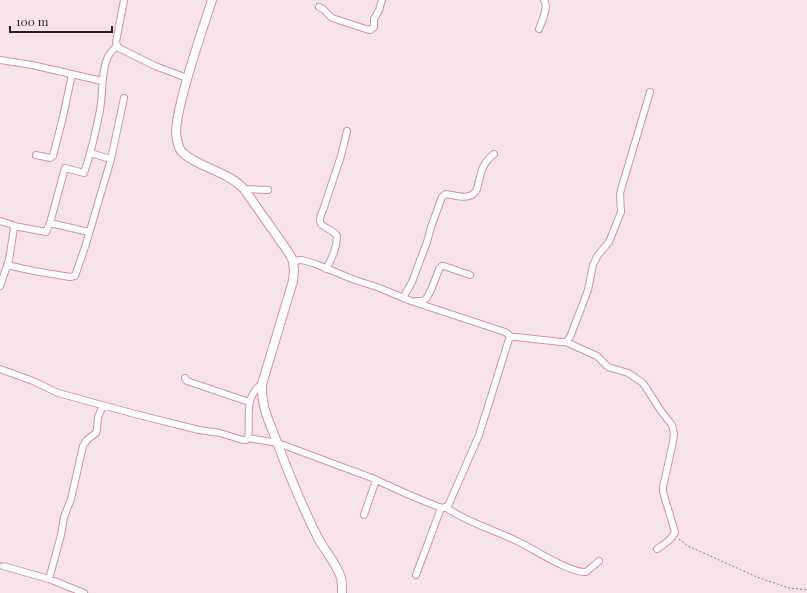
<svg xmlns="http://www.w3.org/2000/svg" width="807" height="593" viewBox="0 0 807 593" font-family="'Playfair Display',serif">
<style>
.lines{fill:none;stroke-linecap:round;stroke-linejoin:round}
.minor-casing{stroke:#de8da9;stroke-width:8}
.tertiary-casing{stroke:#de8da9;stroke-width:10}
.path{stroke:#977e87;stroke-width:1;stroke-dasharray:2 2;stroke-linecap:butt}
.minor{stroke:#fff;stroke-width:6}
.tertiary{stroke:#fff;stroke-width:8}
</style>
<rect width="100%" height="100%" fill="#f6e4ea"/>
<g class="lines">
<defs>
<path id="minor" d="M124 0 116 42 117 45 119 48 155 66 187 78
M319 7 323 9 332 18 366 29 370 30 374 27V19L379 10 382 0
M539 29C542 21 549 7 544 0
M0 60 32 65 102 81
M90 153 111 159
M36 155 50 158 53 156 63 117 72 74
M244 189 268 190
M0 221 13 225 14 228 9 260 0 286
M50 223 89 232
M14 226 46 232 50 223 65 168 84 173C91 152 96 131 100 110 103 94 101 69 109 55 111 51 114 49 117 46
M293 261 302 260 313 263 355 280 377 287 411 301 505 332 512 337
M7 265 34 271 70 277 75 276 86 244 111 159 124 98
M326 269C332 258 337 248 337 236 330 225 313 230 323 210L341 156 347 131
M403 298 412 282 427 242 431 227 442 197 446 194C456 195 471 202 477 189 481 174 481 164 494 154
M416 301H422L426 299 432 288 439 269 442 266H444L470 275
M566 342 597 356 608 367 628 373 643 383 661 411 672 425 674 434 673 442 663 487V492L675 532C672 540 664 544 657 549
M0 369 33 381 58 393 135 414 199 430 220 433 243 440H246L248 438C251 418 243 397 262 384
M185 378 187 381 190 382 249 402
M248 438 278 443 372 478 407 494 439 507 444 508 448 506 479 435 509 339 512 337H516L561 342H566L570 337 588 290 593 265 598 255 609 242 621 212 620 193 650 92
M445 507C468 523 495 530 519 542 535 550 570 573 586 572L599 561
M364 515 376 480
M3 566 49 579 84 593
M416 575 441 508
M49 579 61 535 64 517 71 499 83 446 87 440 96 433 97 429 98 417 103 406"/>
<path id="tertiary" d="M212 0C202 31 191 62 183 94 180 106 176 120 176 133 177 140 178 149 183 153 201 169 226 170 244 189L289 253 293 261 294 271 293 281 262 384C261 409 270 422 278 445 290 477 303 508 318 538 325 551 337 564 341 578 342 582 342 588 342 593"/>
</defs>
<use href="#minor" class="minor-casing"/>
<use href="#tertiary" class="tertiary-casing"/>
<path class="path" d="M679 539 688 546 757 577 789 588 807 590"/>
<use href="#minor" class="minor"/>
<use href="#tertiary" class="tertiary"/>
</g>
<path d="M10 26v6h102v-6" fill="none" stroke="#381824" stroke-width="2"/>
<text x="16" y="26" font-size="12" fill="#381824" stroke="#f6e4ea" stroke-width="3" paint-order="stroke">100 m</text>
</svg>
